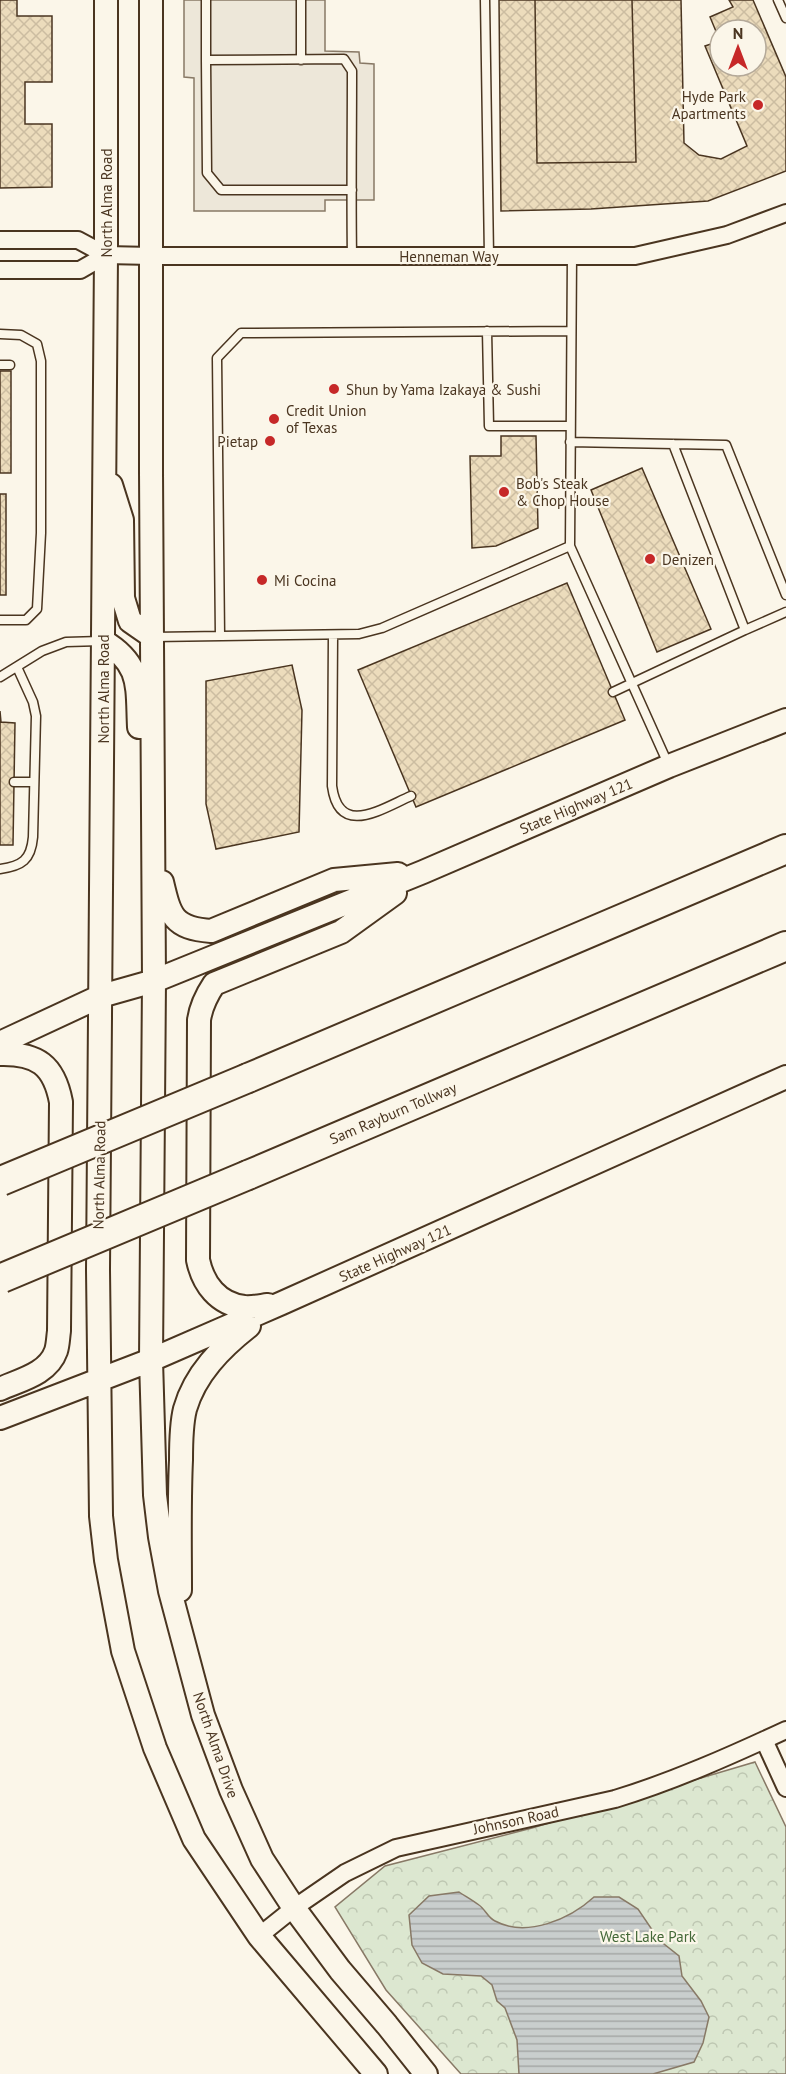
<svg xmlns="http://www.w3.org/2000/svg" width="786" height="2074" viewBox="0 0 786 2074" font-family="'PT Sans',sans-serif">
<style>
.forest{fill:url(#forest-crowns);stroke:#887966;stroke-width:1.5}
.parking{fill:#ede7d9;stroke:#887966;stroke-width:1.5}
.water{fill:url(#water-rules);stroke:#887966;stroke-width:1.5}
.building{fill:url(#building-cross-hatch);stroke:#4a3520;stroke-width:1.5;fill-rule:evenodd}
.lines{fill:none;stroke-linecap:round;stroke-linejoin:round}
.service-casing{stroke:#4a3520;stroke-width:11}
.minor-casing{stroke:#4a3520;stroke-width:20}
.secondary-casing{stroke:#4a3520;stroke-width:26}
.motorway-casing{stroke:#4a3520;stroke-width:32}
.service{stroke:#fbf6e9;stroke-width:8}
.minor{stroke:#fbf6e9;stroke-width:16}
.secondary{stroke:#fbf6e9;stroke-width:22}
.motorway{stroke:#fbf6e9;stroke-width:28}
.motorway-bridge-casing{stroke:#4a3520;stroke-width:32;stroke-linecap:butt}
.motorway-bridge{stroke:#fbf6e9;stroke-width:28}
.poi-dot{fill:#c62828;stroke:#fbf6e9;stroke-width:2}
.labels{text-anchor:middle;dominant-baseline:central;stroke-width:4.5;stroke-linejoin:round;paint-order:stroke}
.poi-label{font-size:15px;fill:#4a3520;stroke:#fbf6e9;text-anchor:start}
.street-label{font-size:15px;fill:#4a3520;stroke:#fbf6e9}
.park-label{font-size:15px;fill:#436837;stroke:#fbf6e9}
</style>
<defs>
<pattern id="forest-crowns" width="20" height="18" patternUnits="userSpaceOnUse" patternTransform="scale(1.5)"><rect width="20" height="18" fill="#dce7d0"/><path d="M2 6a3 3 0 1 1 6 0M12 15a3 3 0 1 1 6 0" fill="none" stroke="#bec7b2"/></pattern>
<pattern id="water-rules" width="6" height="5" patternUnits="userSpaceOnUse" patternTransform="scale(1.5)"><rect width="6" height="5" fill="#c9cecd"/><path d="M0 2.5h6" fill="none" stroke="#a5a8a6"/></pattern>
<pattern id="building-cross-hatch" width="8" height="8" patternUnits="userSpaceOnUse" patternTransform="scale(1.5)"><rect width="8" height="8" fill="#ecdcbc"/><path d="M0 0l8 8M0 8l8-8" fill="none" stroke="#ccbda1"/></pattern>
</defs>
<rect width="100%" height="100%" fill="#fbf6e9"/>
<path class="forest" d="M755 1762 786 1827V2074H461L386 1990 335 1907 385 1866 532 1828Z"/>
<path class="parking" d="M184 0H325V51L359 52 360 63 374 64V200H325V211H194V78L184 77Z"/>
<path class="water" d="M459 1892C465 1896 472 1900 479 1905 485 1909 488 1918 495 1921 527 1938 570 1919 594 1897H619L638 1909 659 1940 679 1956 682 1976 701 2001 709 2017 703 2043 694 2062 653 2074H519L517 2040 505 2008 497 2001 492 1985 481 1976 443 1974 422 1963 412 1945 409 1915 429 1896Z"/>
<path class="building" d="M0 0H17V16H52V82H25V124H52V187L0 188Z
M499 0H535L537 163 636 162 632 0H681L684 143 699 155 721 159 747 146 705 46 720 41 710 17 733 7 729 0H753L786 77V171L708 201 591 209 501 211ZM720 30H756V66H720Z
M535 0H632L636 162 537 163Z
M0 371H11V473H0Z
M501 436H536L538 528 496 546 472 548 470 456H501Z
M642 468 711 629 657 652 591 490Z
M0 494H6V595H0Z
M567 583 625 720 416 807 358 670Z
M292 665 302 710 299 832 216 849 206 804V681Z
M0 711 1 722 15 723 13 845H0Z"/>
<g class="lines">
<defs>
<path id="service" d="M206 0V60
M301 0V60
M485 0 489 256
M778 0 786 18
M352 190H221L207 173 206 60 344 59 352 71C352 132 351 194 352 256
M572 255 570 546 669 766
M487 331 489 426H570
M0 334 21 335 37 344 41 361V533L37 609 26 620H0
M0 365H10
M570 442 726 445 786 595
M745 630 786 612
M220 636 217 358 241 333 570 331
M333 636 332 786C339 838 381 809 411 796
M153 637 359 634 382 628 570 546
M0 677 42 651 66 642 101 641
M613 692 745 630 673 444
M14 782H34
M0 869C22 866 31 860 33 837L36 716 33 702 17 667"/>
<path id="minor" d="M0 240H78L106 255 152 256H635L727 235 786 213
M0 270H80L106 255
M764 1740 786 1788
M259 1936 294 1908 345 1873 396 1848 615 1799C674 1781 730 1756 786 1730"/>
<path id="secondary" d="M106 0V255L98 1270 101 1516 106 1560 123 1651 155 1748 194 1839 259 1936 376 2074
M151 0V471L154 981 151 1360 155 1495 160 1537 170 1591 203 1715 231 1790 262 1859 294 1908 340 1970 387 2025 426 2074
M111 485 122 520 123 598 130 621 153 637
M103 641C142 664 137 686 139 727
M162 882C170 916 173 928 211 931L334 880 398 874
M0 1043 101 996 154 981 423 872 669 766 786 720
M0 1054C37 1053 54 1065 61 1102L59 1331C58 1338 58 1345 56 1351 48 1374 20 1380 0 1389
M268 1305C260 1306 251 1308 244 1307 218 1304 203 1284 198 1260L199 1020C201 1006 206 996 214 984L341 932 395 893
M0 1418 151 1360 282 1303 786 1077
M180 1590C180 1547 179 1503 181 1460 181 1444 181 1425 185 1409 195 1374 221 1348 249 1326"/>
<path id="motorway" d="M248 1078 786 849
M248 1175 786 946"/>
</defs>
<use href="#service" class="service-casing"/>
<use href="#minor" class="minor-casing"/>
<use href="#secondary" class="secondary-casing"/>
<use href="#motorway" class="motorway-casing"/>
<use href="#service" class="service"/>
<use href="#minor" class="minor"/>
<use href="#secondary" class="secondary"/>
<use href="#motorway" class="motorway"/>
<defs>
<path id="motorway-bridge" d="M1 1181 248 1078
M2 1278 248 1175"/>
</defs>
<use href="#motorway-bridge" class="motorway-bridge-casing"/>
<use href="#motorway-bridge" class="motorway-bridge"/>
</g>
<g class="poi-dot">
<circle cx="758" cy="105" r="6"/>
<circle cx="334" cy="389" r="6"/>
<circle cx="274" cy="419" r="6"/>
<circle cx="270" cy="441" r="6"/>
<circle cx="504" cy="492" r="6"/>
<circle cx="650" cy="559" r="6"/>
<circle cx="262" cy="580" r="6"/>
</g>
<g class="labels">
<g class="poi-label">
<text x="746" y="96" text-anchor="end">Hyde Park<tspan x="746" dy="17">Apartments</tspan></text>
<text x="346" y="389">Shun by Yama Izakaya &amp; Sushi</text>
<text x="286" y="410">Credit Union<tspan x="286" dy="17">of Texas</tspan></text>
<text x="258" y="441" text-anchor="end">Pietap</text>
<text x="516" y="483">Bob's Steak<tspan x="516" dy="17">&amp; Chop House</tspan></text>
<text x="662" y="559">Denizen</text>
<text x="274" y="580">Mi Cocina</text>
</g>
<g class="street-label">
<text transform="translate(106 203) rotate(-90)">North Alma Road</text>
<text x="449" y="256">Henneman Way</text>
<text transform="translate(103 689) rotate(-90)">North Alma Road</text>
<text transform="translate(576 806) rotate(-23)">State Highway 121</text>
<text transform="translate(393 1113) rotate(-23)">Sam Rayburn Tollway</text>
<text transform="translate(99 1175) rotate(-89)">North Alma Road</text>
<text transform="translate(395 1253) rotate(-24)">State Highway 121</text>
<text transform="translate(216 1745) rotate(71)">North Alma Drive</text>
<text transform="translate(516 1820) rotate(-12)">Johnson Road</text>
</g>
<g class="park-label">
<text x="648" y="1936">West Lake Park</text>
</g>
</g>
<g transform="translate(738 48)"><circle r="28" fill="#fbf6e9" stroke="#b4a999" stroke-width="1.5"/>
<path d="M0-4.5L10 22L0 15L-10 22Z" fill="#c62828"/>
<text y="-9" font-size="16" font-weight="bold" text-anchor="middle" fill="#4a3520">N</text>
</g>
</svg>
